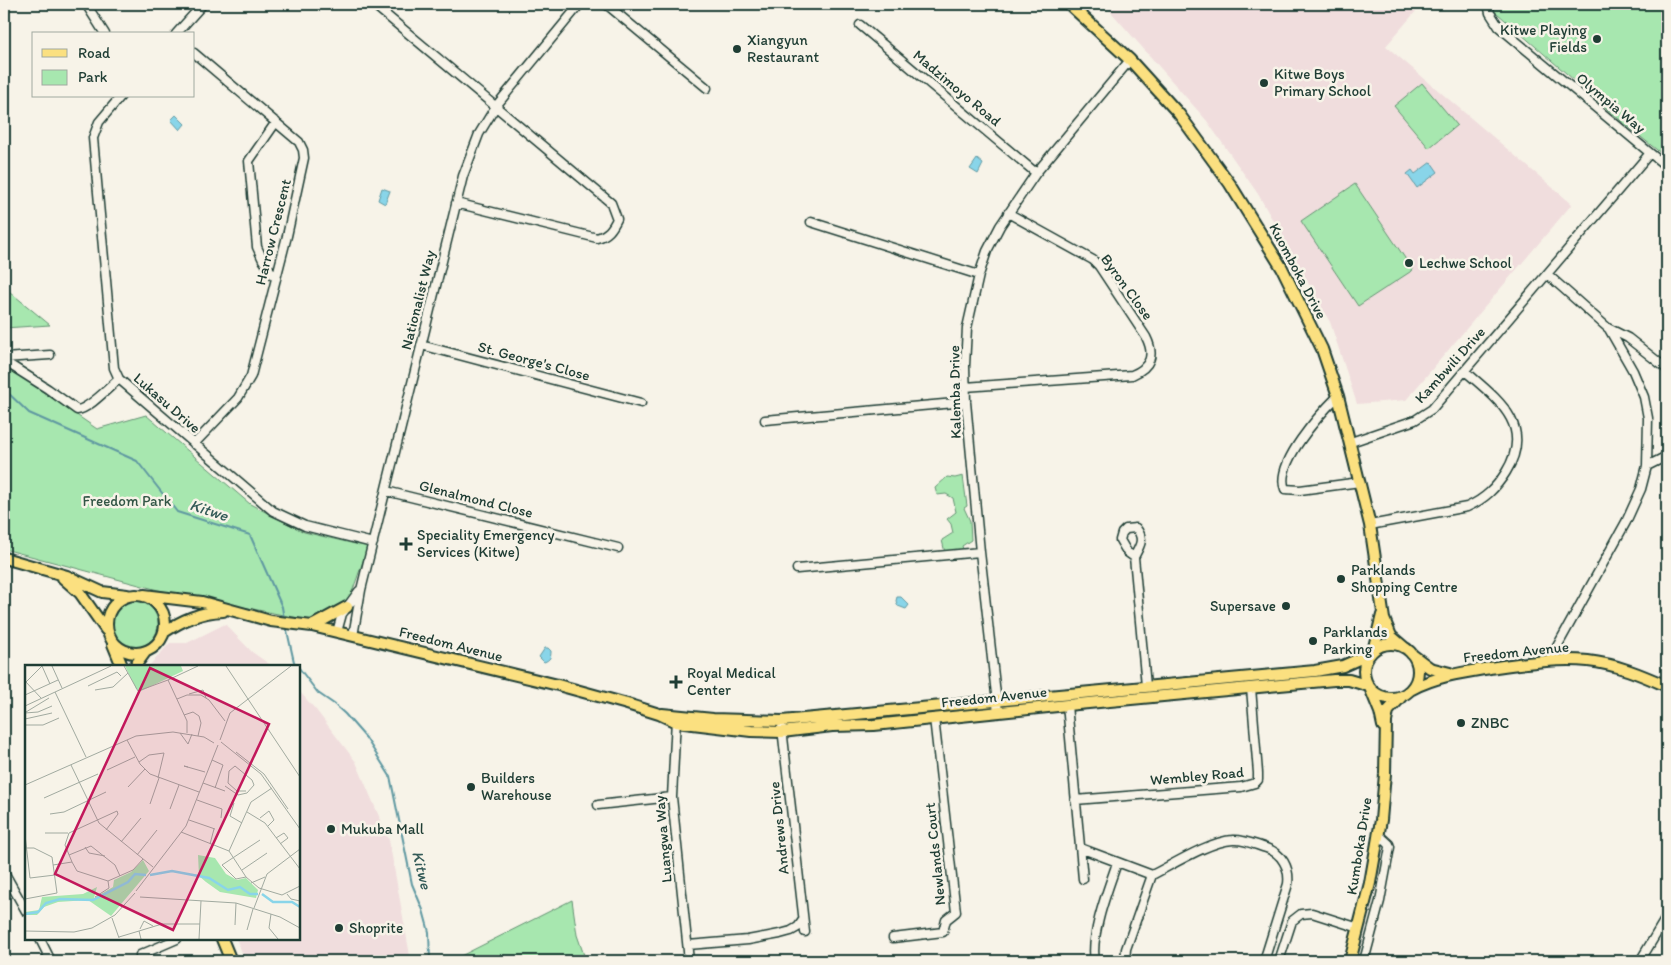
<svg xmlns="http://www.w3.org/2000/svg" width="1671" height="965" viewBox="0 0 1671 965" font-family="Itim,sans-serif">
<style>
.built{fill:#f0dddd}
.green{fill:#a7e7af;stroke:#639272}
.water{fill:#89d5e9;stroke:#5f98a1}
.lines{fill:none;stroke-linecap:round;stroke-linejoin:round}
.stream{stroke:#5f98a1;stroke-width:2}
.minor-casing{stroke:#1f3d34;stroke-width:11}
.major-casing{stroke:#1f3d34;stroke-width:14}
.minor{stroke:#f7f3e8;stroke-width:8}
.major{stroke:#fbe080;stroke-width:10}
.poi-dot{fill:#1f3d34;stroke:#f7f3e8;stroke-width:2}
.labels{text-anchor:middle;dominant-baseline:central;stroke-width:5;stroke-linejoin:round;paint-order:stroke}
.poi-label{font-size:15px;fill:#1f3d34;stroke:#f7f3e8;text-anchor:start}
.street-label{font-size:15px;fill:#1f3d34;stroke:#f7f3e8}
.park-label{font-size:15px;fill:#335646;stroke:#f7f3e8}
.water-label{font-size:16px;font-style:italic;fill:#345b58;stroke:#f7f3e8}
.inset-river{fill:none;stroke:#89d5e9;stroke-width:2.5}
.inset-road{fill:none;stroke:#a1aaa0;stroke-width:1}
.view{fill:#c2185b;fill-opacity:0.15;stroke:#c2185b;stroke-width:2.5}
.inset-edge{fill:none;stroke:#1f3d34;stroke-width:2.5}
</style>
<rect width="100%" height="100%" fill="#f7f3e8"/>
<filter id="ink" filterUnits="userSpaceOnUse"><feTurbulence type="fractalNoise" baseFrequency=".02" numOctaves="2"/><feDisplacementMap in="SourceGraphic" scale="10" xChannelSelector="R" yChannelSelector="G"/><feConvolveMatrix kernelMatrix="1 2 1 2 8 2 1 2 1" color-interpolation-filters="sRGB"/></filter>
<g filter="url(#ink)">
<path class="built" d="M1104 4H1422L1386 46 1572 204 1406 400 1357 404 1330 322 1258 194 1207 121Z
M225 624 252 652 272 666H149L170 643H187Z
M299 691 316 710 356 762 389 840 411 961H246L236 939H299Z"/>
<path class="green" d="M1490 4H1667V158L1621 121 1490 7Z
M1422 83 1457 125 1429 148 1394 106Z
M1355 184 1413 270 1358 306 1301 221Z
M4 287 50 325 4 328Z
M4 365 97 429 146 415 250 504 304 532 368 547 350 598 313 621 158 590 4 549Z
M963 476 967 506 964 508 970 521 971 540 962 546 964 551 945 553 942 540 953 533 951 524 947 519 956 512 953 498 946 494 937 495 935 488 947 477 955 478Z
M112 624a23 23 0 1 1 46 0a23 23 0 1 1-46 0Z
M572 900 577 935 586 961H451Z"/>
<path class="water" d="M176 115 185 124 180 130 171 120Z
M977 159 983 164 978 174 970 169Z
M1431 162 1438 172 1417 188 1407 174 1412 170 1415 174Z
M382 188 390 191 385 204 378 200Z
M897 597H901L909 605 906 609 898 606 896 601Z
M545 648H548L551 651C551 657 550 660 544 662L539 657Z"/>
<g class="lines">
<path class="stream" d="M4 389 29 413 137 461 177 512 250 535 282 607 284 619
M286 626 294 662 297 666
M299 668 318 693 334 704 345 714 366 738 390 776 412 884 423 910 429 932 430 961"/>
<defs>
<path id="minor" d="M86 4 105 34
M373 4 611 203 617 219C612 229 608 235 597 238L456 203
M606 4 707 88
M860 25 1036 173
M176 34 203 4
M194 53 299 142 303 150 304 158 287 236 251 376 238 398 194 444
M121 96 99 122 93 138 114 368 119 379 273 511 305 526 373 543
M1650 153 1667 167
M811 222 979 275
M1547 274 1609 329 1633 371 1644 397 1648 418 1647 466 1641 489 1626 522 1549 661
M276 279 263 260 257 247 249 161 276 122
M1610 329 1628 338 1667 369
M421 345 641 403
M4 358 50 355
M4 361 48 389 77 410C89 409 109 387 119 379
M965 387 1132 375C1151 367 1155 355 1146 337L1099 266 1093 260 1008 213
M1338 396C1321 413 1274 464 1285 489L1300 490 1360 482
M765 420 966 402
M1351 442 1415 420 1432 409 1650 153 1499 27 1490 13 1488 4
M1647 466 1667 456
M386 491 618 548
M1370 525 1467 507C1485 499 1496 488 1506 472 1535 425 1497 399 1465 371
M1136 528C1145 539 1140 546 1134 557L1127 552 1120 540 1122 533 1126 529Z
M1134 557 1146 686
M797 569 980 552
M337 632 342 614 359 591
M353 636 361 590 463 176 479 134 496 106 580 4
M1067 705 1083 879
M998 712 980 552 966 402 965 366 967 328 979 275 987 251 1000 226 1036 173 1130 60
M676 719 672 797 689 961
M782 728 805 932
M1075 800 1241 787 1255 783 1258 780V773L1251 688
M598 805 672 797
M1080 848 1152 875
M4 872 26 911
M893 938 943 932 946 920 956 912 934 718
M40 939 51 961
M688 945 748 940 780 934 791 931 798 927 803 920
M140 955 177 939
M1095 961C1090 935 1108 889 1117 863
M1125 961 1126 949 1152 875C1172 865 1210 841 1233 840 1244 839 1256 845 1266 848 1282 853 1290 868 1288 884L1264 961
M1279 961 1292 921 1301 914 1312 913 1359 928
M1364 961 1380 901 1390 847 1389 844 1378 834
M1640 961 1667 916"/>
<path id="major" d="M1069 4 1130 60 1179 114 1230 184 1282 268 1322 349 1338 396 1370 525 1384 619 1391 636 1405 648
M4 558 67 576 102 592 127 595
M63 578 80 593 106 630
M107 624a29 29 0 1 1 58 0a29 29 0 1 1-58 0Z
M144 595 202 602 271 621 312 626 558 685 627 704 659 714 676 722 751 731 782 732 832 726 874 725 1067 705 1334 680H1349L1369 686
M312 626 347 607
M164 632C183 620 200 612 223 611
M113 644 122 666
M1364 671a27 27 0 1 1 54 0a27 27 0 1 1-54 0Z
M1373 651 1382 615
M1414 656 1430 668 1450 673
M135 666 146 651
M1412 689C1439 675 1467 672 1496 667 1526 663 1557 658 1588 661 1616 664 1642 675 1667 686
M1371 690 1380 712 1383 726
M662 714 713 719 782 721 1315 671 1343 666 1370 654
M222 939 231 961
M1350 961 1370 883 1381 820 1385 774 1386 722 1388 711 1401 697"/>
</defs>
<use href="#minor" class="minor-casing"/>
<use href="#major" class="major-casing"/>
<use href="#minor" class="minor"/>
<use href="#major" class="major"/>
</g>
</g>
<g class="poi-dot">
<circle cx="1597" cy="39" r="5"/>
<circle cx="737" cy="49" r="5"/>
<circle cx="1264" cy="83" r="5"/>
<circle cx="1409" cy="263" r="5"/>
<path d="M403.5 536.5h5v5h5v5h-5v5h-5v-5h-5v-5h5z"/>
<circle cx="1341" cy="579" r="5"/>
<circle cx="1286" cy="606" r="5"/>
<circle cx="1313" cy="641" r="5"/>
<path d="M673.5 674.5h5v5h5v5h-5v5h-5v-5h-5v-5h5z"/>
<circle cx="1461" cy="723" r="5"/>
<circle cx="471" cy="787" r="5"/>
<circle cx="331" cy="829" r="5"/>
<circle cx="339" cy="928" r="5"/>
</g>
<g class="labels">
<g class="poi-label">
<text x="1587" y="30" text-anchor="end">Kitwe Playing<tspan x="1587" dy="17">Fields</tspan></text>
<text x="747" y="40">Xiangyun<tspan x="747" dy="17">Restaurant</tspan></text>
<text x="1274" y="74">Kitwe Boys<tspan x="1274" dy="17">Primary School</tspan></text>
<text x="1419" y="263">Lechwe School</text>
<text x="417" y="535">Speciality Emergency<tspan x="417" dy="17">Services (Kitwe)</tspan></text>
<text x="1351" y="570">Parklands<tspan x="1351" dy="17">Shopping Centre</tspan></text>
<text x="1276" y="606" text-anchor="end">Supersave</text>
<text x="1323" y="632">Parklands<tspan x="1323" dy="17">Parking</tspan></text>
<text x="687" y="673">Royal Medical<tspan x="687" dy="17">Center</tspan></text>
<text x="1471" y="723">ZNBC</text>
<text x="481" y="778">Builders<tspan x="481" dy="17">Warehouse</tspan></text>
<text x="341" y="829">Mukuba Mall</text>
<text x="349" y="928">Shoprite</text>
</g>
<g class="street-label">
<text transform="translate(957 88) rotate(40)">Madzimoyo Road</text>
<text transform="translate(1611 103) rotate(40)">Olympia Way</text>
<text transform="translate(273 232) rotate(-76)">Harrow Crescent</text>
<text transform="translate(1298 271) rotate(62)">Kuomboka Drive</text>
<text transform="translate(1127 287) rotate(54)">Byron Close</text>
<text transform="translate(418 300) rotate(-76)">Nationalist Way</text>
<text transform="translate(534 361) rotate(15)">St. George's Close</text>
<text transform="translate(1450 365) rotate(-48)">Kambwili Drive</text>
<text transform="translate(955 392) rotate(-91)">Kalemba Drive</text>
<text transform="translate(167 403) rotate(41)">Lukasu Drive</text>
<text transform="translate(476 499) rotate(14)">Glenalmond Close</text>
<text transform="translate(451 644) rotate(14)">Freedom Avenue</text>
<text transform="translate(1516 652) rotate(-6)">Freedom Avenue</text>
<text transform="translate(994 697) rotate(-6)">Freedom Avenue</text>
<text transform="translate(1197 776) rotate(-5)">Wembley Road</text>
<text transform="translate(779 828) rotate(-96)">Andrews Drive</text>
<text transform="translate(663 839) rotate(-95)">Luangwa Way</text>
<text transform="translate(1359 846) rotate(-81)">Kumboka Drive</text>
<text transform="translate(935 854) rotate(-96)">Newlands Court</text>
</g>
<g class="park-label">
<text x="127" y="501">Freedom Park</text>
</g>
<g class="water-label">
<text transform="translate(209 510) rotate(18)">Kitwe</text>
<text transform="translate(422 870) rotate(76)">Kitwe</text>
</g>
</g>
<g transform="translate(25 665)">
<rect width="275" height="275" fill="#f7f3e8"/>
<path d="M100 1H156L158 6 116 26 111 24ZM173 190 190 193 201 209 212 215 221 213 233 225 231 233 195 227 181 217 174 211ZM118 195 124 206 86 251 63 235 33 237 19 242 12 250H0V247L14 245 17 232 58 229 72 222 69 233 88 222 89 215 106 207Z" fill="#a7e7af"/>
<path class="inset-river" d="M125 210 147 206 184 213 203 225 215 222 225 229H233M237 229 248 237H267L275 242M0 249 13 247 21 238 35 234 68 235 103 217 110 209 121 210"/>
<path class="inset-road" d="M27 1 37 23M99 1 113 26 143 15 162 56V68M201 1 275 112M143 15 173 1M0 16 16 33M1 17 17 1 25 19M63 21 92 7 96 11M70 25 88 22 103 8M30 27 61 92M164 29 178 25 181 33M0 30 33 15M152 34 162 30H176L184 35 200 56M0 41 86 1M1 47 24 33M0 48 13 47 27 41M159 50 168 47 174 51 176 58 173 71M0 54 27 48M0 60H18L34 53M155 68 163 79 167 69M102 75 115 99 125 109 174 127M195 75 205 48 266 1M196 77 236 109 275 164M211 87 239 109 263 144M187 95 198 100 190 123M114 97 124 90 139 88 133 113M46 100 74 158 128 202M163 102 159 101 180 107M82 105 110 92M178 118 200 126M0 120 111 71 148 67 179 72 189 78M200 121 213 130 222 128 229 120 227 115 210 101 204 106 203 118 212 126H221M103 122 120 104M19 133 73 109M172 135 197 144 196 153M209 138 205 151 217 158M125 139 134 113M145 144 154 120M222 147 240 158 275 204M25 149 39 147 81 127M235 153 244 146 249 155 243 161M164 155 190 164M156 167 204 186 221 212 234 223 257 230 275 221M20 168H43M0 170 5 213 30 210M251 173 259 168 263 173 255 179M96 177 116 153M185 179 189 164M60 182 64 188 80 191M0 183H9L27 192 32 228 0 234M204 186 226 137 247 123M44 190 66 181 90 200 95 211M112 190 132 165M47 197 40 180 44 168 92 146 93 149 81 165M28 200 47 197 52 206 83 216 108 205 118 194M217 205 242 188M221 212 211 214 197 200 235 175M226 218 240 212M111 226 161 161 193 80M262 229 266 234 275 236M70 232 84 223 83 216M115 232 211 238 255 252 275 263M229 243 242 209 275 184M246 249 244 263 253 274M87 253 94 273M210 260 211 238M115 264 119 256 128 261M222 265 228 244M0 266 49 267 67 263 90 250 110 228M114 266 137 259H175M94 272 114 266 116 274M174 274 176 236"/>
<path class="view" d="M125 3 244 59 148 265 30 209Z"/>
<rect width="275" height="275" class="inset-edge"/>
</g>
<rect width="1671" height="965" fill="none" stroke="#f7f3e8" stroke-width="20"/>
<rect x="10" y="10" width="1651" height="945" fill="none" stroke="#1f3d34" stroke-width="2" filter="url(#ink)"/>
<rect x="32" y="32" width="162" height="65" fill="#f7f3e8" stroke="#a1aaa0"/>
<rect x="42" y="49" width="25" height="8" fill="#fbe080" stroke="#a1aaa0"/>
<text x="78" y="58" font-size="15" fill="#1f3d34">Road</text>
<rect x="42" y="70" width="25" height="15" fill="#a7e7af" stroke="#a1aaa0"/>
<text x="78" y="82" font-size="15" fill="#1f3d34">Park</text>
</svg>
